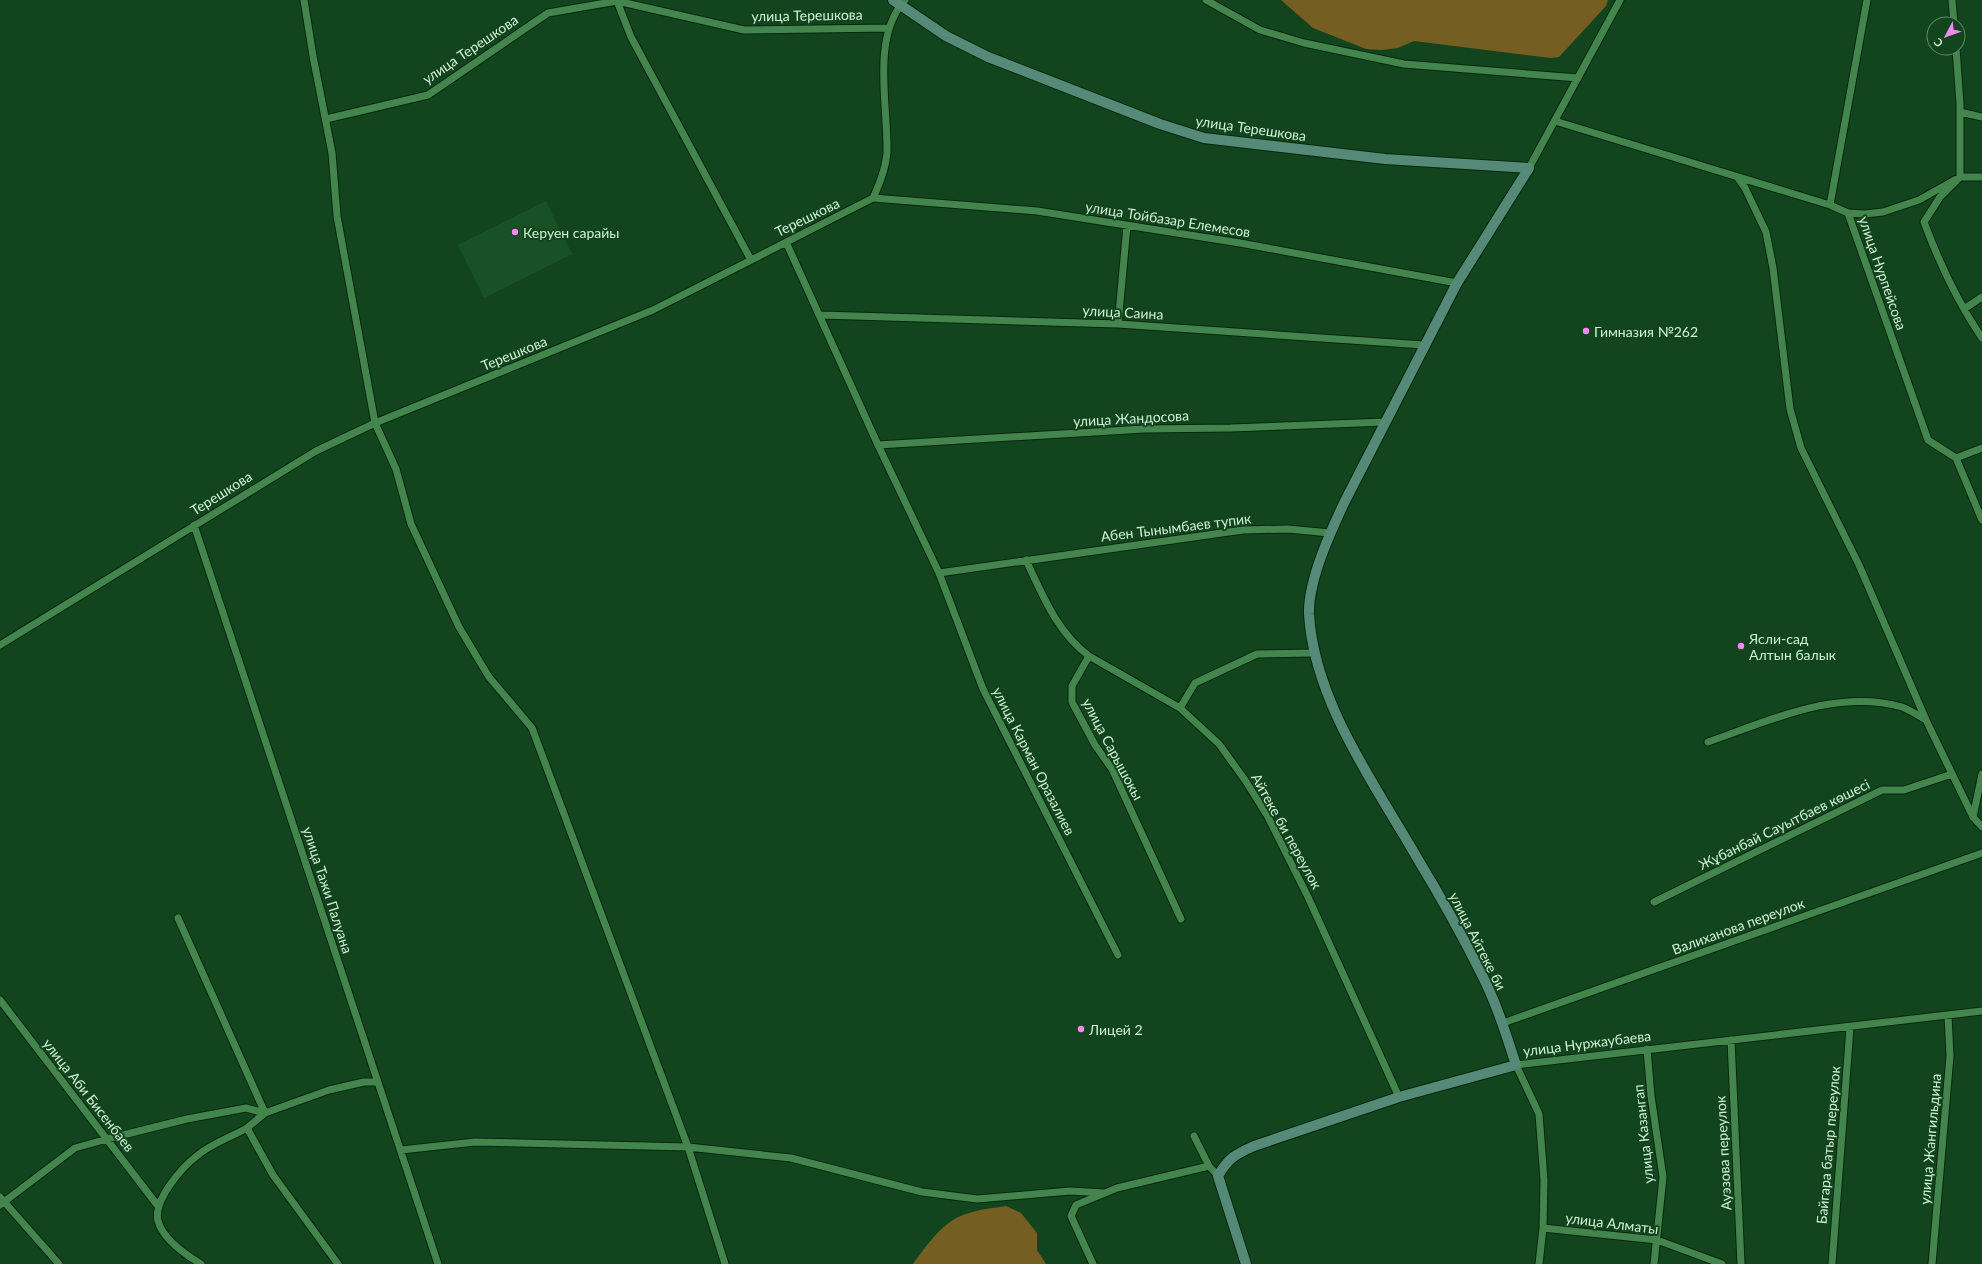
<svg xmlns="http://www.w3.org/2000/svg" width="1982" height="1264" viewBox="0 0 1982 1264" font-family="Lato,sans-serif">
<style>
.built{fill:#195126}
.green{fill:#755e22}
.lines{fill:none;stroke-linecap:round;stroke-linejoin:round}
.street-casing{stroke:#05290d;stroke-width:9}
.secondary-casing{stroke:#05290d;stroke-width:12}
.street{stroke:#44854e;stroke-width:7}
.secondary{stroke:#558a78;stroke-width:10}
.poi-dot{fill:#f38af1;stroke:#12451e;stroke-width:1.5}
.labels{text-anchor:middle;dominant-baseline:central;stroke-width:4;stroke-linejoin:round;paint-order:stroke}
.street-label{font-size:14px;fill:#cff1d2;stroke:#12451e}
.poi-label{font-size:14px;fill:#cff1d2;stroke:#12451e;text-anchor:start}
</style>
<rect width="100%" height="100%" fill="#12451e"/>
<path class="built" d="M546 201 572 254 484 298 458 245Z"/>
<path class="green" d="M1281 0H1608L1606 6 1559 57 1551 58 1414 41 1398 48 1382 50 1366 49 1313 28Z
M1006 1206 1021 1213 1037 1233V1250L1046 1264H913C928 1244 943 1220 969 1213 981 1209 994 1208 1006 1206Z"/>
<g class="lines">
<defs>
<path id="street" d="M304 0 313 56 332 153 337 216 375 423 396 469 411 524 459 627 489 677 532 728 688 1147 725 1264
M1206 0 1260 30 1304 43 1404 64 1578 78
M1867 0 1830 205 1848 213 1928 440 1956 458 1982 520
M1952 0 1954 24
M617 1 631 37 751 260
M1956 48 1960 104V177L1940 197 1924 222C1939 262 1958 303 1982 338
M1960 112 1982 117
M326 119 428 95 548 13 617 1 744 30 889 28
M1555 121 1830 205
M1529 168 1620 0
M1738 178 1745 188 1766 232 1773 268 1790 409 1801 448 1859 565 1926 720 1973 817 1982 827
M873 198 1037 211 1240 243 1457 283
M1848 213 1865 214 1883 212 1919 200 1960 177H1982
M786 242 878 445 939 573 983 689 1118 955
M1964 309 1982 297
M821 315 1118 324 1424 345
M1118 324 1127 226
M878 445 1144 429 1231 428 1384 422
M1956 458 1982 448
M194 525 438 1264
M1026 560C1043 596 1057 632 1089 656L1180 708 1219 744 1245 780 1268 817 1308 897 1399 1097
M939 573 1243 530 1288 529 1330 533
M0 645 316 451 375 423 653 310 873 198C880 183 886 168 887 152 888 105 871 37 905 0
M1089 656 1072 686V702L1095 745 1112 769 1181 919
M1180 708 1195 683 1257 654 1314 653
M1708 742C1769 721 1837 688 1902 707 1910 710 1919 716 1926 720
M1973 817 1982 774
M1654 902 1882 790H1904L1952 774
M178 918 265 1113 247 1128 273 1175 338 1264
M0 1000 158 1206
M1503 1023 1982 853
M1731 1040 1741 1264
M1647 1049 1651 1096 1663 1177 1654 1264
M1194 1136 1209 1166 1218 1176
M401 1150 475 1142 688 1147 791 1158 922 1192 977 1199 1070 1191 1105 1193
M0 1197 59 1264
M0 1205 75 1148 107 1139 187 1119 246 1108 265 1113 329 1090 364 1082H377
M1543 1228 1657 1240 1722 1264
M201 1264C186 1255 163 1239 158 1221 153 1200 182 1167 198 1155 211 1144 231 1137 247 1128
M1093 1264 1071 1216 1076 1205 1117 1188 1209 1166
M1539 1264 1543 1228 1544 1180 1539 1114 1516 1065 1982 1011
M1832 1264 1850 1028
M1932 1264 1950 1056 1948 1016"/>
<path id="secondary" d="M893 0 946 36 988 57 1160 124 1204 138 1385 159 1529 168 1457 283 1344 503C1330 533 1308 581 1309 614 1314 701 1374 783 1416 856 1439 894 1461 933 1481 973 1496 1002 1506 1034 1516 1065L1399 1097 1254 1146C1236 1154 1228 1158 1218 1176L1246 1264"/>
</defs>
<use href="#street" class="street-casing"/>
<use href="#secondary" class="secondary-casing"/>
<use href="#street" class="street"/>
<use href="#secondary" class="secondary"/>
</g>
<g class="poi-dot">
<circle cx="515" cy="232" r="4"/>
<circle cx="1586" cy="331" r="4"/>
<circle cx="1741" cy="646" r="4"/>
<circle cx="1081" cy="1029" r="4"/>
</g>
<g class="labels">
<g class="street-label">
<text transform="translate(807 15) rotate(-1)">улица Терешкова</text>
<text transform="translate(470 49) rotate(-34)">улица Терешкова</text>
<text transform="translate(1251 128) rotate(8)">улица Терешкова</text>
<text transform="translate(807 217) rotate(-26)">Терешкова</text>
<text transform="translate(1168 219) rotate(9)">улица Тойбазар Елемесов</text>
<text transform="translate(1883 273) rotate(71)">улица Нурпейсова</text>
<text transform="translate(1123 312) rotate(3)">улица Саина</text>
<text transform="translate(514 353) rotate(-22)">Терешкова</text>
<text transform="translate(1131 418) rotate(-3)">улица Жандосова</text>
<text transform="translate(221 493) rotate(-32)">Терешкова</text>
<text transform="translate(1176 527) rotate(-7)">Абен Тынымбаев тупик</text>
<text transform="translate(1113 749) rotate(62)">улица Сарышокы</text>
<text transform="translate(1034 761) rotate(63)">улица Карман Оразалиев</text>
<text transform="translate(1784 824) rotate(-26)">Жұбанбай Сауытбаев көшесі</text>
<text transform="translate(1287 831) rotate(61)">Айтеке би переулок</text>
<text transform="translate(328 890) rotate(72)">улица Тажи Палуана</text>
<text transform="translate(1738 926) rotate(-20)">Валиханова переулок</text>
<text transform="translate(1478 941) rotate(63)">улица Айтеке би</text>
<text transform="translate(1587 1043) rotate(-7)">улица Нуржаубаева</text>
<text transform="translate(89 1095) rotate(52)">улица Аби Бисенбаев</text>
<text transform="translate(1643 1134) rotate(-96)">улица Казангап</text>
<text transform="translate(1930 1139) rotate(-85)">улица Жангильдина</text>
<text transform="translate(1828 1145) rotate(-85)">Байгара батыр переулок</text>
<text transform="translate(1723 1153) rotate(-93)">Ауэзова переулок</text>
<text transform="translate(1612 1223) rotate(7)">улица Алматы</text>
</g>
<g class="poi-label">
<text x="523" y="232">Керуен сарайы</text>
<text x="1594" y="331">Гимназия №262</text>
<text x="1749" y="638">Ясли-сад<tspan x="1749" dy="16">Алтын балык</tspan></text>
<text x="1089" y="1029">Лицей 2</text>
</g>
</g>
<g transform="translate(1946 36) rotate(229)"><circle r="19" fill="#12451e" stroke="#5e8a66"/>
<path d="M0-3L7 15L0 10L-7 15Z" fill="#f38af1"/>
<text y="-6" font-size="11" font-weight="bold" text-anchor="middle" fill="#cff1d2">С</text>
</g>
</svg>
